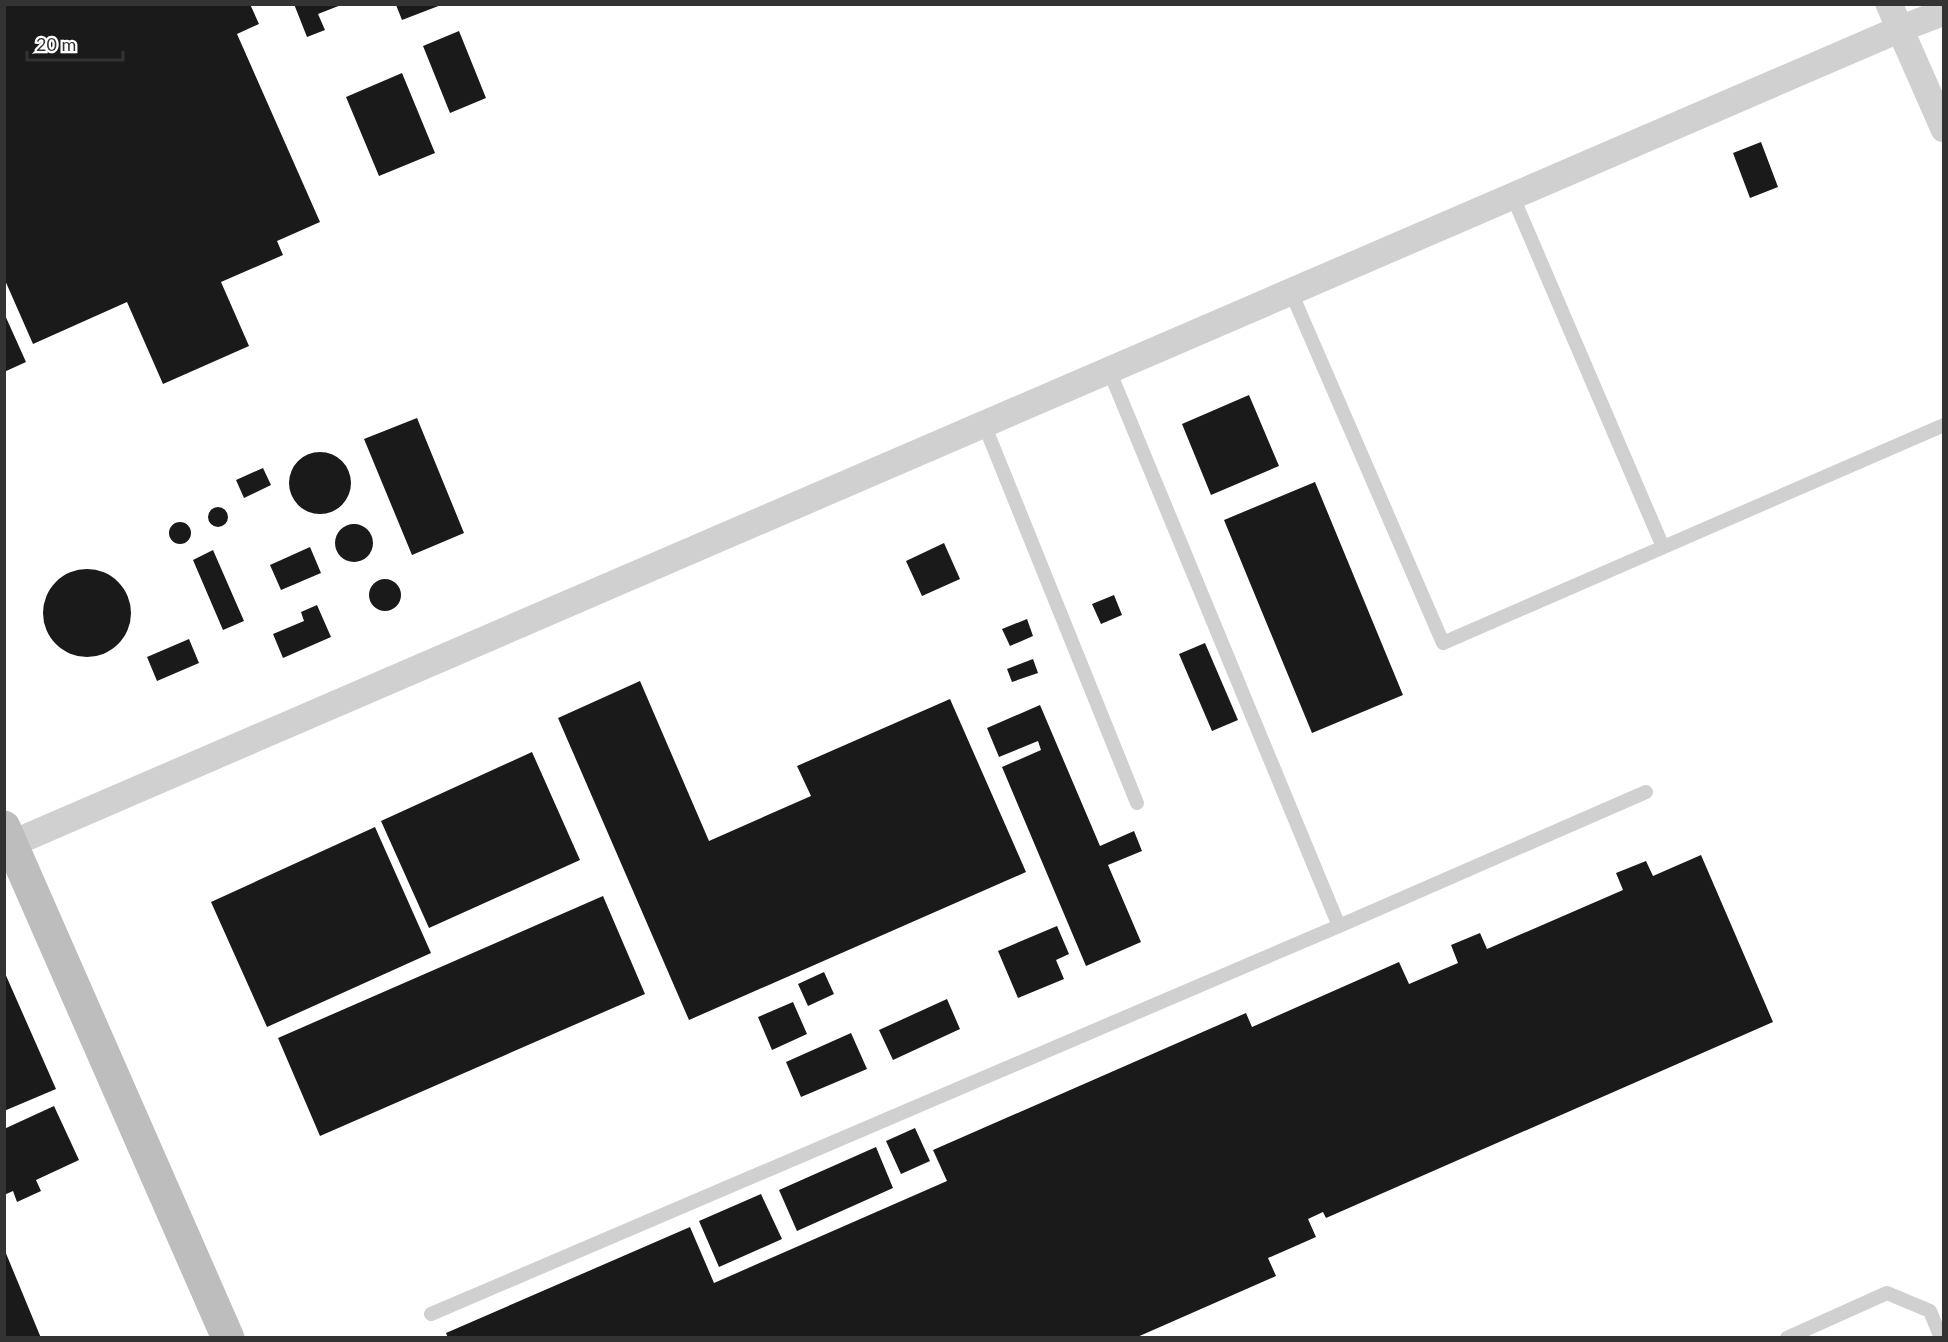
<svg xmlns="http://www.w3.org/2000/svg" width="1948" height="1342" viewBox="0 0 1948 1342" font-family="Lato,sans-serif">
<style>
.building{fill:#1a1a1a}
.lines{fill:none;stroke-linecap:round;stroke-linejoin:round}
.lane{stroke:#d0d0d0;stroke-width:14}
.street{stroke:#d0d0d0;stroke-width:27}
.secondary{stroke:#bdbdbd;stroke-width:33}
</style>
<rect width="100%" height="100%" fill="#fff"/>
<path class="building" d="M4 4H250L259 24 237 34 320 222 277 241 283 255 221 282 249 346 163 384 127 302 33 344 4 278Z
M294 4H341V5L318 14 325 30 307 37Z
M396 5H441L402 20Z
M459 31 486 98 450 113 423 46Z
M402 73 435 153 379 176 346 97Z
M1761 142 1778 187 1750 198 1733 153Z
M4 313 26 362 4 372Z
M1249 395 1279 466 1211 495 1182 424Z
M417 418 464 533 412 555 364 439Z
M289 483a31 31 0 1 1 62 0a31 31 0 1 1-62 0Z
M263 468 271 485 244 498 236 480Z
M1315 482 1403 695 1312 733 1224 520Z
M208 517a10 10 0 1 1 20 0a10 10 0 1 1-20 0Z
M169 533a11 11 0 1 1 22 0a11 11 0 1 1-22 0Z
M335 543a19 19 0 1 1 38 0a19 19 0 1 1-38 0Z
M944 543 960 579 922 596 906 561Z
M310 547 321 573 281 590 270 565Z
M213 550 244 621 223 630 193 560Z
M43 613a44 44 0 1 1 88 0a44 44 0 1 1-88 0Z
M369 595a16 16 0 1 1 32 0a16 16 0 1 1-32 0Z
M1114 595 1122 615 1101 624 1092 604Z
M317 605 331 637 283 658 273 634 304 621 301 612Z
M1027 619 1033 636 1010 646 1002 629Z
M189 639 199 663 157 681 147 657Z
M1205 643 1238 720 1212 731 1179 654Z
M1033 659 1038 673 1012 682 1007 669Z
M640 681 709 841 811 796 797 766 950 699 1026 872 689 1020 558 718Z
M1040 705 1100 846 1134 831 1142 851 1108 865 1141 942 1086 966 1002 767 1041 750 1038 741 999 757 987 728Z
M532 752 580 860 429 928 381 821Z
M375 827 431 953 267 1027 211 902Z
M1701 855 1773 1022 1326 1218 1323 1212 1308 1219 1316 1237 1268 1258 1276 1276 1135 1338H448L446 1333 690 1227 714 1283 947 1181 933 1150 1246 1013 1252 1027 1399 962 1409 984 1458 963 1451 945 1480 933 1487 949 1623 890 1616 873 1646 861 1653 876Z
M603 896 645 994 320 1136 278 1038Z
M1057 926 1069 954 1056 960 1064 979 1018 998 998 951Z
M4 971 56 1089 4 1111Z
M824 972 834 994 808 1006 798 984Z
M947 999 960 1029 893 1060 879 1030Z
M793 1002 807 1034 772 1050 758 1017Z
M851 1033 867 1069 801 1097 786 1062Z
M54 1106 79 1160 36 1180 41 1191 17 1202 13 1191 4 1195V1129Z
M915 1128 930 1161 901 1174 886 1141Z
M876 1147 893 1188 797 1231 779 1190Z
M761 1194 782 1239 719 1267 699 1221Z
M4 1251H5L41 1338H4Z"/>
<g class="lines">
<path class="lane" d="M1513 197 1663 547
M1291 292 1443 643 1944 425
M1109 370 1339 926 1646 792
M984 424 1137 803
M431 1314 1339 926
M1787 1338 1887 1293 1930 1311 1941 1338"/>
<path class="street" d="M1889 4 1944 129
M4 847 1900 29 1944 12"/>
<path class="secondary" d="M4 827 228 1338"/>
</g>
<rect width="1948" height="1342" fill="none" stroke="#333333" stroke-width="12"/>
<path d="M27 51v9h96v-9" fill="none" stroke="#333333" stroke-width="3"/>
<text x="36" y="51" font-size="18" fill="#333333" stroke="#ffffff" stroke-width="4.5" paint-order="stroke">20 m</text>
</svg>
